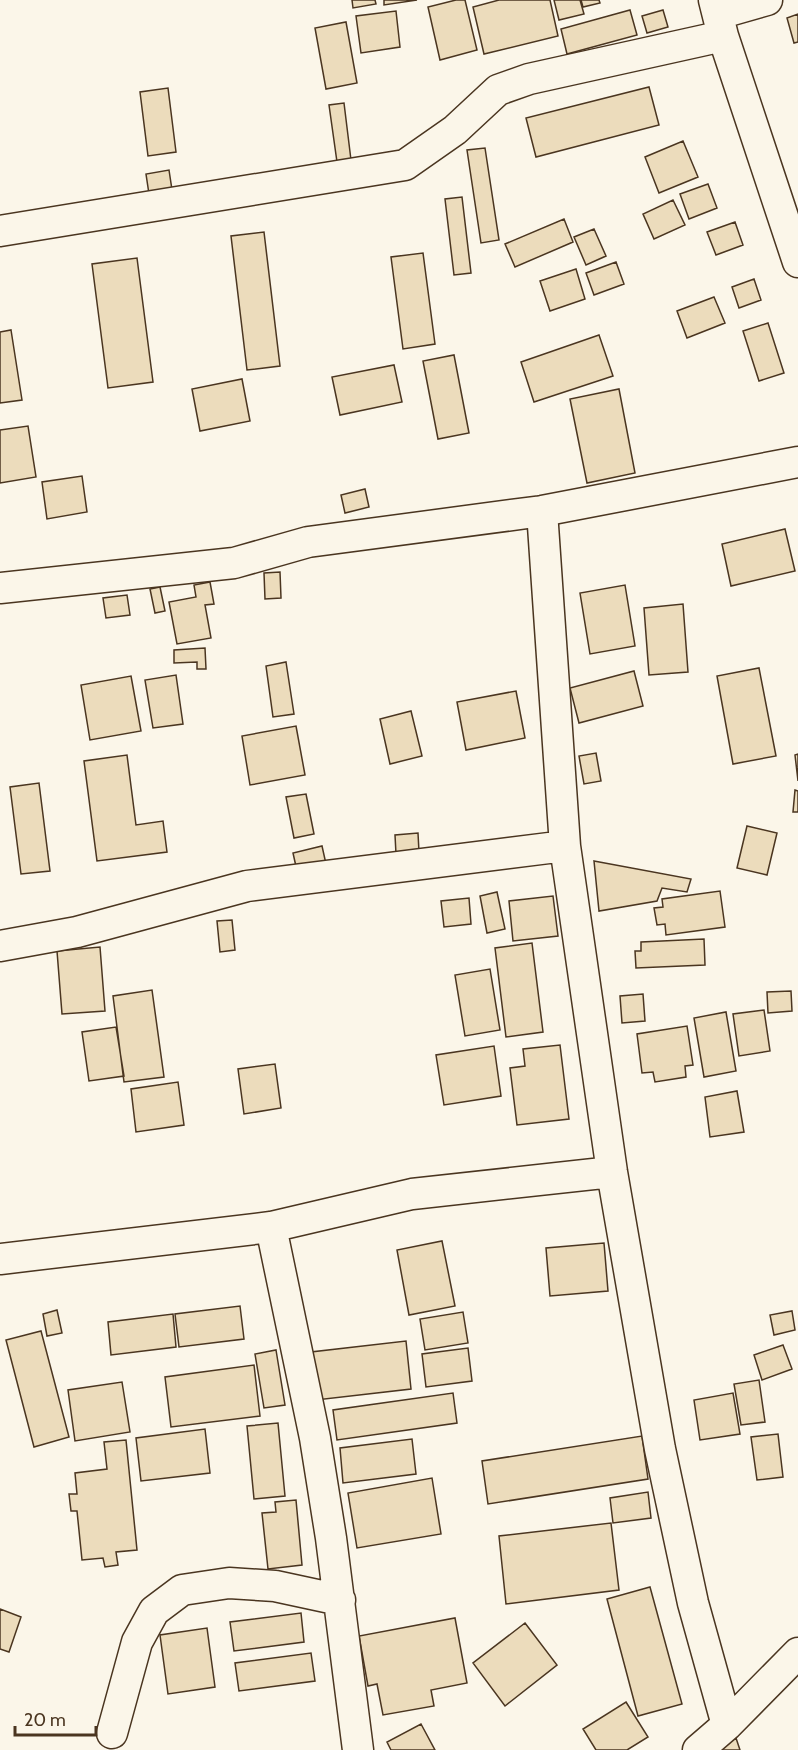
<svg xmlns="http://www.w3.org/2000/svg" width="798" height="1750" viewBox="0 0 798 1750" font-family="Cabin,sans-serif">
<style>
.building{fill:#ecdcbc;stroke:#4a3520;stroke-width:1.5}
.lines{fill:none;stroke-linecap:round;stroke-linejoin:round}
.minor-casing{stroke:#4a3520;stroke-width:33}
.minor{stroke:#fbf6e9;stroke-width:30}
</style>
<rect width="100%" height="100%" fill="#fbf6e9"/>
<path class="building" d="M352 0H375L376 4 353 8Z
M384 0H417L384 5Z
M456 0H465L477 50 440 60 428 7Z
M499 0H550L558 36 484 54 473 7Z
M554 0H580L584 14 559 20Z
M581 0H599L600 3 583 7Z
M630 10 637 35 567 54 561 29Z
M663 10 668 27 647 33 642 16Z
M396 11 400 47 361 53 356 16Z
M798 14V42L794 43 787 18Z
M346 22 357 83 326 89 315 28Z
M649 87 659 125 536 157 526 118Z
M168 88 176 152 148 156 140 92Z
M344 103 351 160 337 162 329 105Z
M683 141 698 177 659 193 645 157Z
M485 148 499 240 481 243 467 150Z
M169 170 172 190 149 194 146 174Z
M708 184 717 208 689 219 680 194Z
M462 197 471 273 454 275 445 199Z
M673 200 685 225 654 239 643 214Z
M564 219 573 242 515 267 505 244Z
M735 222 743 245 716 255 707 232Z
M594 229 606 256 586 265 574 237Z
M264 232 280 366 247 370 231 236Z
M423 253 435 344 403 349 391 257Z
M137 258 153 382 108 388 92 264Z
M616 262 624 284 594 295 586 273Z
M576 269 585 299 550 311 540 281Z
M754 279 761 300 739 308 732 287Z
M714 297 725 323 687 338 677 311Z
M768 323 784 373 759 381 743 331Z
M11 330 22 400 0 403V332Z
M599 335 613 376 534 402 521 362Z
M454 355 469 433 438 439 423 361Z
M394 365 402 402 340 415 332 377Z
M242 379 250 421 200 431 192 389Z
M619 389 635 473 587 483 570 399Z
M28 426 36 477 0 483V430Z
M82 476 87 512 47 519 42 482Z
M365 489 369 507 345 513 341 495Z
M785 529 795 571 731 586 722 544Z
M280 572 281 598 265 599 264 573Z
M210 582 214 604 205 605 211 638 177 644 169 602 196 597 194 585Z
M625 585 635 646 590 654 580 593Z
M160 587 165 611 155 613 150 589Z
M127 595 130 615 106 618 103 598Z
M683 604 688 672 649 675 644 608Z
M205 648 206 669H197V662L174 663V650Z
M286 662 294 714 273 717 266 666Z
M759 668 776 756 733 764 717 676Z
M634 671 643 706 579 723 570 688Z
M176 675 183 724 153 728 145 680Z
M131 676 141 731 90 740 81 685Z
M516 691 525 738 466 750 457 702Z
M411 711 422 756 390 764 380 719Z
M296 726 305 775 250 785 242 736Z
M596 753 601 781 584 784 579 756Z
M798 754V781L795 755Z
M127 755 136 825 163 821 167 852 97 861 84 761Z
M39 783 50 871 21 874 10 787Z
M795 790 798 791V812H793Z
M306 794 314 834 294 838 286 797Z
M747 826 777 833 767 875 737 868Z
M418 833 419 852 396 854 395 835Z
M322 846 326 864 297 871 293 853Z
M594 861 691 879 687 892 662 888 657 901 599 911Z
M720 891 725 927 666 935 665 924 657 925 654 908 663 907 662 899Z
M497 892 505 929 487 933 480 896Z
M553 896 558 936 513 941 509 901Z
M469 898 471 924 444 927 441 901Z
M232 920 235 950 220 952 217 921Z
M704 939 705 965 636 968 635 951H641V942Z
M532 943 543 1032 506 1037 495 948Z
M100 947 105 1011 62 1014 57 951Z
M490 969 500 1030 465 1036 455 975Z
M152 990 164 1077 124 1082 113 996Z
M791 991 792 1011 768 1013 767 992Z
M643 994 645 1021 622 1023 620 996Z
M764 1010 770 1051 739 1056 733 1014Z
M726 1012 736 1071 704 1077 694 1018Z
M687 1026 693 1065 685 1066 686 1077 655 1082 653 1072 642 1073 637 1034Z
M116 1027 124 1076 89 1081 82 1032Z
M560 1045 569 1119 517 1125 510 1068 525 1066 523 1049Z
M494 1046 501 1096 444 1105 436 1055Z
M275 1064 281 1108 244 1114 238 1069Z
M178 1082 184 1125 136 1132 131 1089Z
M737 1091 744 1132 710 1137 705 1097Z
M442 1241 455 1306 409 1315 397 1250Z
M604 1243 608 1291 550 1296 546 1248Z
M240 1306 244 1339 179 1347 175 1314Z
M57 1310 62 1333 47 1336 43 1314Z
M792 1311 795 1330 774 1335 770 1315Z
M463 1312 468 1343 425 1350 420 1319Z
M173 1314 176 1347 111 1355 108 1322Z
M41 1331 69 1437 34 1447 6 1340Z
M406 1341 411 1389 316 1400 311 1352Z
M783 1345 792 1369 762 1380 754 1355Z
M468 1348 472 1381 426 1387 422 1354Z
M276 1350 285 1405 264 1408 255 1354Z
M254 1365 260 1416 171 1427 165 1377Z
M759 1380 765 1422 741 1425 734 1384Z
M122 1382 130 1432 75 1441 68 1390Z
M453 1393 457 1423 337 1440 333 1410Z
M733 1393 740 1434 700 1440 694 1400Z
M278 1423 285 1496 254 1499 247 1426Z
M205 1429 210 1473 141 1481 136 1438Z
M778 1434 783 1477 757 1480 751 1437Z
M642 1436 648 1479 488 1504 482 1461Z
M412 1439 416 1474 343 1483 340 1448Z
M126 1440 137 1550 116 1552 118 1565 105 1567 103 1558 82 1560 77 1511H71L69 1494H77L75 1473 107 1469 104 1442Z
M432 1478 441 1534 357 1548 348 1493Z
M648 1492 651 1518 613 1523 610 1498Z
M296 1500 302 1565 268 1569 262 1513 276 1512 275 1502Z
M611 1523 619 1590 506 1604 499 1536Z
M650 1587 682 1704 638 1716 607 1599Z
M0 1609 21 1617 9 1652 0 1649Z
M301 1613 304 1642 234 1651 230 1622Z
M455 1618 467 1683 431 1690 434 1706 383 1715 377 1684 368 1686 359 1636Z
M525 1623 557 1665 505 1706 473 1663Z
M207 1628 215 1687 168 1694 160 1635Z
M311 1653 315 1681 239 1691 235 1663Z
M626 1702 648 1737 627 1750H596L583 1729Z
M421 1724 435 1750H391L387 1742Z
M736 1738 740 1750H719L717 1745Z"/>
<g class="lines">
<defs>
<path id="minor" d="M714 0 723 36 798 262
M718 14 767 0
M0 231 405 165 455 130 498 90 529 79 723 36
M542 511 565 846 612 1172 660 1449 693 1603 727 1725
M0 588 234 563 308 542 542 511 798 462
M0 946 77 932 247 886 565 846
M271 1227 315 1438 331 1538 358 1750
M0 1259 271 1227 412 1194 612 1172
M112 1733 137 1642 154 1611 182 1590 229 1583 275 1586 340 1600
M698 1750 727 1725 798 1653"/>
</defs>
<use href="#minor" class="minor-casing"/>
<use href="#minor" class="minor"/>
</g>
<path d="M15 1726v9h81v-9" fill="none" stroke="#4a3520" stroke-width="3"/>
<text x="24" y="1726" font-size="18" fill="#4a3520" stroke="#fbf6e9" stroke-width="4.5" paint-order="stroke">20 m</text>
</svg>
